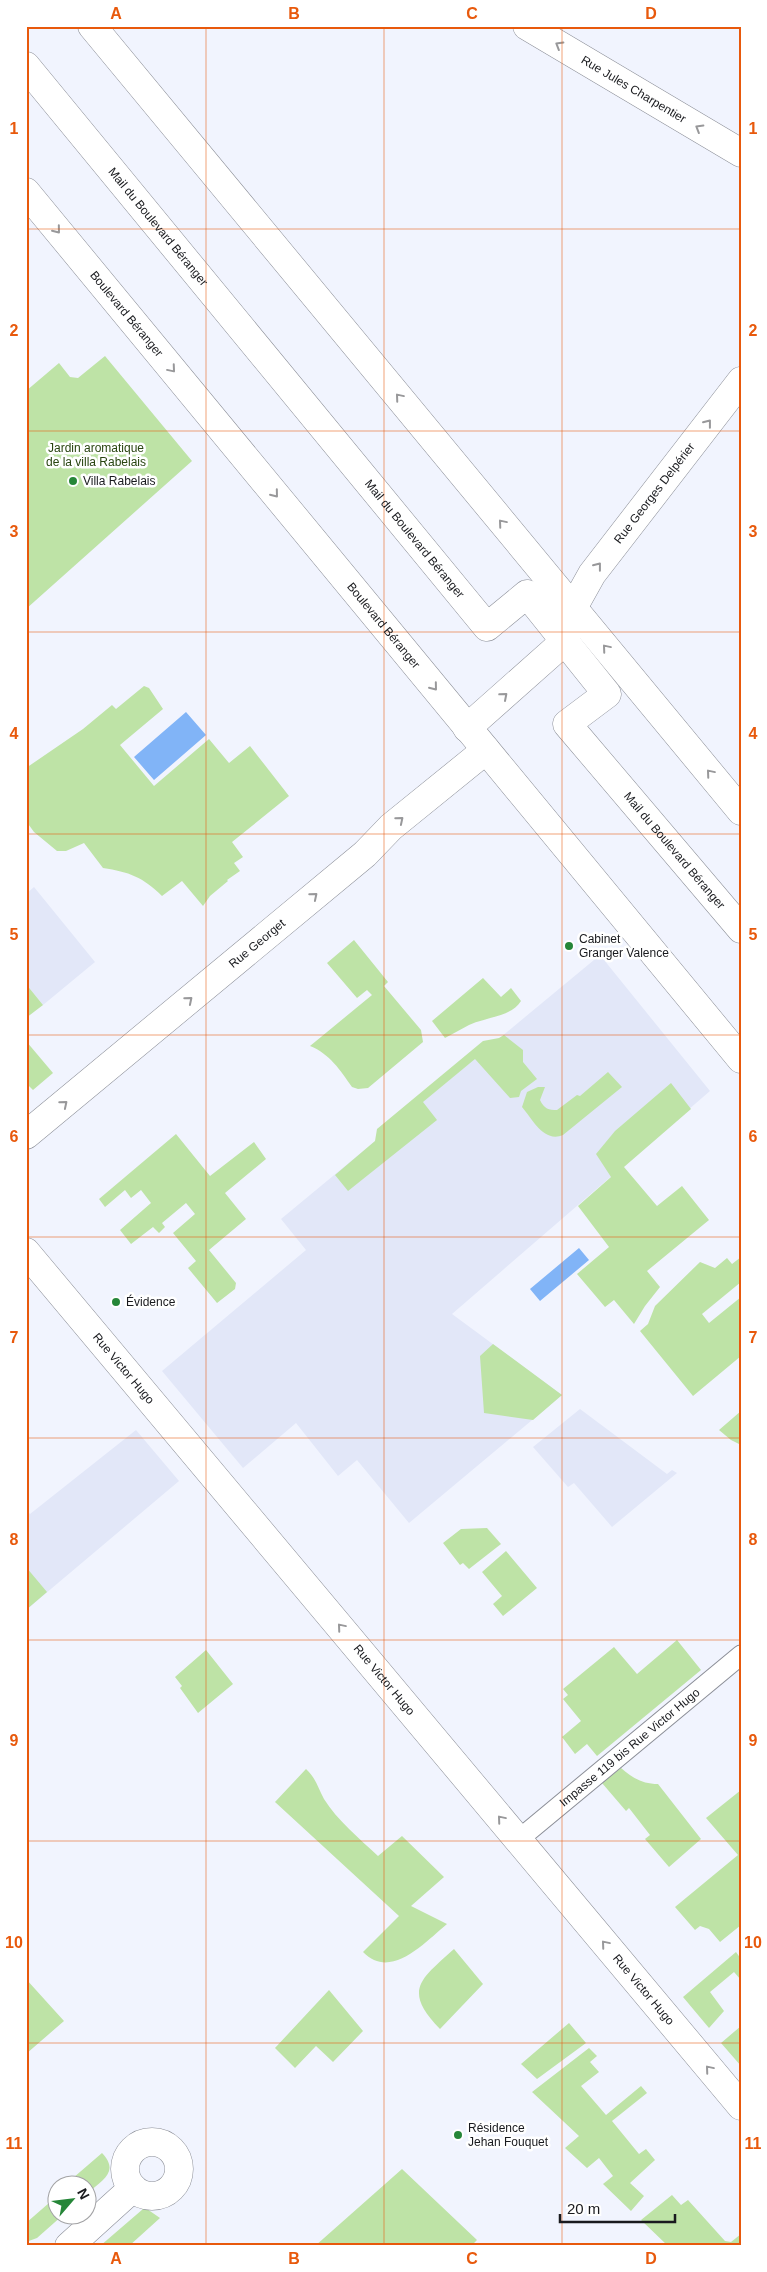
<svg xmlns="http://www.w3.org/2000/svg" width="767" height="2272" viewBox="0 0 767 2272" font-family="Helvetica,sans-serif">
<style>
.built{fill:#e2e7f8}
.green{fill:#bee3a6}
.water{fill:#81b4f7}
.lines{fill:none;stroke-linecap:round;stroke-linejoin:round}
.lane-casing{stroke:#8c8f98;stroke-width:21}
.street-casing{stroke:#8c8f98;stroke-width:29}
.primary-casing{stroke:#8c8f98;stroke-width:29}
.lane{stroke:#fff;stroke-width:19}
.street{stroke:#fff;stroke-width:28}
.primary{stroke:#fff;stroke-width:28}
.oneway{stroke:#98989a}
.grid{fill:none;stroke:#e8590c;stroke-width:1;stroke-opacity:0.55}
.poi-dot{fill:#268638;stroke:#fff;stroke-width:2}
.labels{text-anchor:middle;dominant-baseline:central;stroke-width:5;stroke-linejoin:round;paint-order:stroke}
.street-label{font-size:12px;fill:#191a1e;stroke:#fff}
.park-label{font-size:12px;fill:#294511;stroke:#fff}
.poi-label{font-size:12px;fill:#191a1e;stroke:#fff;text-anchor:start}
.neatline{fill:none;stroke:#e8590c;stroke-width:2}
.grid-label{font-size:16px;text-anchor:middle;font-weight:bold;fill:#e8590c}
</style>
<rect width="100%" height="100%" fill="#f1f4fe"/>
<path class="built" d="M34 887 95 962 43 1005 26 984V894Z
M600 955 710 1091 452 1314 562 1395 409 1523 357 1460 338 1476 296 1423 243 1468 162 1371 306 1250 281 1219Z
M580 1409 667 1474 672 1470 677 1473 612 1527 574 1483 568 1487 533 1447Z
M136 1430 179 1481 26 1610V1509L30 1514Z"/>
<path class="green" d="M105 356 192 461 26 609V391L59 363 70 377 78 378Z
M144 686 149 688 163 709 120 745 154 786 209 739 229 763 250 746 289 796 232 842 243 857 234 863 240 871 227 880 228 881 210 896 203 906 182 881 162 896C143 877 129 872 103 868L84 843 66 851H57L34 832 26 821V768L83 729 112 705 116 709Z
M354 940 388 982 384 986 421 1030 423 1042 368 1088 358 1089 352 1087C340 1070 330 1054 310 1046L372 995 367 990 357 998 327 963Z
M483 978 501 997 511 988 521 1001C511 1017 486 1017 469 1025 461 1029 453 1034 445 1038L432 1021Z
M26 984 43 1005 26 1018Z
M504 1035 523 1050V1062L537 1079 521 1091 519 1097 510 1098 475 1059 423 1102 437 1120 348 1191 335 1175 375 1141 377 1129 483 1041 499 1038Z
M26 1041 53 1073 33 1090 26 1083Z
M608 1072 622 1087 563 1135C544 1143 533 1120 522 1107L527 1092 538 1087H545L540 1100C544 1109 549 1110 557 1110L577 1095 580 1096Z
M671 1083 691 1109 624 1167 657 1206 682 1186 709 1220 647 1271 660 1287 645 1306 634 1324 614 1300 605 1307 577 1274 609 1247 578 1206 611 1177 596 1154 615 1131Z
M176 1134 210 1176 254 1142 266 1159 225 1193 246 1219 209 1250 236 1283 235 1289 217 1303 188 1268 196 1261 173 1233 195 1214 186 1203 162 1223 165 1227 159 1233 153 1227 131 1244 120 1230 151 1203 141 1190 131 1198 125 1190 105 1207 99 1199Z
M741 1257V1282L702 1314 709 1323 741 1297V1356L693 1396 640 1331 648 1324 655 1306 700 1262 715 1268 727 1258 732 1264Z
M493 1344 562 1395 533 1420 484 1413 480 1356Z
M741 1411V1445L731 1440 719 1430Z
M487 1528 501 1544 469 1569 463 1563 460 1565 443 1543 461 1529Z
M506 1551 537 1588 503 1616 493 1604 502 1596 482 1572Z
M26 1567 47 1592 26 1610Z
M677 1640 701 1670 597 1756 587 1744 575 1754 562 1737 581 1721 563 1699 568 1695 563 1689 614 1647 637 1674Z
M206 1650 233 1684 198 1713 180 1688 182 1686 175 1677Z
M621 1768C633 1778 642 1784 658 1784L701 1839 669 1867 645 1839 650 1835 629 1808 626 1811 602 1783Z
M306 1769C316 1778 318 1788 324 1799 337 1820 360 1839 378 1856L402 1836 444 1877 411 1906 447 1924C425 1942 391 1981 363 1952L399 1916 275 1802Z
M741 1790V1925L720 1942 709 1929 700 1926 695 1930 675 1907 738 1855 706 1818Z
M454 1949 483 1984 440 2029C402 1990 421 1979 454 1949Z
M736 1952 741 1959V1980L734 1972 710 1992 724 2011 709 2028 683 1997Z
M26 1979 64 2021 26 2054Z
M329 1990 363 2031 333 2062 316 2046 295 2068 275 2048Z
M569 2023 586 2043 537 2079 521 2064Z
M741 2026V2066L721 2043Z
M589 2048 597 2056 590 2062 599 2072 581 2086 606 2115 641 2086 647 2093 612 2121 639 2154 646 2149 655 2160 630 2183 644 2196 631 2211 603 2184 613 2176 599 2158 587 2168 565 2148 579 2136 532 2092Z
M102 2153C120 2172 102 2180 88 2193V2184H66Z
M402 2169 477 2240 471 2246H315Z
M672 2195 681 2205 688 2200 725 2241 731 2242 741 2234V2246H668L641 2220Z
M57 2196 58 2214 63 2215 37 2238 26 2242V2223Z
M143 2209H147L160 2218 129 2246H100Z"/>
<path class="water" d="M186 712 206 735 154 780 134 757Z
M579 1248 589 1260 540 1301 530 1289Z"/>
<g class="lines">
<defs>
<g id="lane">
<path id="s1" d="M518 1840 741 1655"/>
</g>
<g id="street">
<path id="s2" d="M527 26 741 153"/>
<path id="s3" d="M26 66 487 627 527 594 607 694 567 724 741 929"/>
<path id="s4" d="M573 608 592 574 741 381"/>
<path id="s5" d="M26 1135 365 854 391 827 486 750"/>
<path id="s6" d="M26 1252 741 2106"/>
<circle cx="152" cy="2169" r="27"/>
<path d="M69 2246 133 2188"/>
</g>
<g id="primary">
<path d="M92 26 741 811"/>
<path id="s7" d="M26 192 741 1059"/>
<path d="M467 728 565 641 573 608"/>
</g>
</defs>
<use href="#lane" class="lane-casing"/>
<use href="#street" class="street-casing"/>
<use href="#primary" class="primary-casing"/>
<use href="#lane" class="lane"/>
<use href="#street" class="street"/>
<use href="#primary" class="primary"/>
</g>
<defs><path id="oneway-chevron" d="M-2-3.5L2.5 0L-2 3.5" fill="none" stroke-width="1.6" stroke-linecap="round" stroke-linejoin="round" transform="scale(1.25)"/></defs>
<g class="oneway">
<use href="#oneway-chevron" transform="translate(559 45) rotate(-149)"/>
<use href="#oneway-chevron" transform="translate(699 128) rotate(-149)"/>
<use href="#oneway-chevron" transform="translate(57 230) rotate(51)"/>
<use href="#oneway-chevron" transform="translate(172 369) rotate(50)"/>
<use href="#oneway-chevron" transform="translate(399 397) rotate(-130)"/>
<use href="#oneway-chevron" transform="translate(708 423) rotate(-52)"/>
<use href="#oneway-chevron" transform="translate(275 494) rotate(51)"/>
<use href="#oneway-chevron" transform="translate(502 523) rotate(-130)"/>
<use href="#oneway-chevron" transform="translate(598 566) rotate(-52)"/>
<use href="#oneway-chevron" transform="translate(606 648) rotate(-130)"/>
<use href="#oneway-chevron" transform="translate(434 687) rotate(51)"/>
<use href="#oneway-chevron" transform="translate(504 696) rotate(-41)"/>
<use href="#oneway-chevron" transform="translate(710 773) rotate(-130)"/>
<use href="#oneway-chevron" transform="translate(400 820) rotate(-40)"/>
<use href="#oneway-chevron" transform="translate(314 896) rotate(-40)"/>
<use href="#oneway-chevron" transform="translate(189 1000) rotate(-40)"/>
<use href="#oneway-chevron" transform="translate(64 1104) rotate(-40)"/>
<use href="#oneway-chevron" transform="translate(341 1627) rotate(-130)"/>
<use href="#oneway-chevron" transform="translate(501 1819) rotate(-130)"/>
<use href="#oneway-chevron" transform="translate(605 1944) rotate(-130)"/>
<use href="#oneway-chevron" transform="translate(709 2069) rotate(-130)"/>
</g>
<path class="grid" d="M206 26V2246M384 26V2246M562 26V2246M26 229H741M26 431H741M26 632H741M26 834H741M26 1035H741M26 1237H741M26 1438H741M26 1640H741M26 1841H741M26 2043H741"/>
<g class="poi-dot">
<circle cx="73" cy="481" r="5"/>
<circle cx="569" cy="946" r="5"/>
<circle cx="116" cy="1302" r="5"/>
<circle cx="458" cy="2135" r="5"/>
</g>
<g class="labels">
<g class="street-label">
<text stroke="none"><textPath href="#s2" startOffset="124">Rue Jules Charpentier</textPath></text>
<text stroke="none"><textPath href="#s3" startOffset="208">Mail du Boulevard Béranger</textPath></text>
<text stroke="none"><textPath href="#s7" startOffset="158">Boulevard Béranger</textPath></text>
<text stroke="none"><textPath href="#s4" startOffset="141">Rue Georges Delpérier</textPath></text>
<text stroke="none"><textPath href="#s3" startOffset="612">Mail du Boulevard Béranger</textPath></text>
<text stroke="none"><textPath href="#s7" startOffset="562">Boulevard Béranger</textPath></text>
<text stroke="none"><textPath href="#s3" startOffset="1122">Mail du Boulevard Béranger</textPath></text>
<text stroke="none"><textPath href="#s5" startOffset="300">Rue Georget</textPath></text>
<text stroke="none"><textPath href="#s6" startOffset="152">Rue Victor Hugo</textPath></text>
<text stroke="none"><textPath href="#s6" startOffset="558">Rue Victor Hugo</textPath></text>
<text stroke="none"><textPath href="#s1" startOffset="145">Impasse 119 bis Rue Victor Hugo</textPath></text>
<text stroke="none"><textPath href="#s6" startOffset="962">Rue Victor Hugo</textPath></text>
</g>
<g class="park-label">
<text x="96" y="448">Jardin aromatique<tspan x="96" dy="14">de la villa Rabelais</tspan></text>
</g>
<g class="poi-label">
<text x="83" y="481">Villa Rabelais</text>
<text x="579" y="939">Cabinet<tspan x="579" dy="14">Granger Valence</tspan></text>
<text x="126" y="1302">Évidence</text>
<text x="468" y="2128">Résidence<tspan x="468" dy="14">Jehan Fouquet</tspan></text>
</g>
</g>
<rect width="767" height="2272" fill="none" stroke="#ffffff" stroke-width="55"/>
<g transform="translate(72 2200) rotate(62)"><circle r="24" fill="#ffffff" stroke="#a3a3a5"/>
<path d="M0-4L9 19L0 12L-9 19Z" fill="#268638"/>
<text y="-8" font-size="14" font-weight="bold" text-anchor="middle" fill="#191a1e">N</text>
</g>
<path d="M560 2214v8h115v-8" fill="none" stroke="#191a1e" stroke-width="2.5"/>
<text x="567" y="2214" font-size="15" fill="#191a1e" stroke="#ffffff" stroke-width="4" paint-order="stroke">20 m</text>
<rect x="28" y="28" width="712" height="2216" class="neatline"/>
<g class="grid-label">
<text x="116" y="19">A</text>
<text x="294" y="19">B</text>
<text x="472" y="19">C</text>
<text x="651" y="19">D</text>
<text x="14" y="134">1</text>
<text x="753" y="134">1</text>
<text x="14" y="336">2</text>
<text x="753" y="336">2</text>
<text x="14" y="537">3</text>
<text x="753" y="537">3</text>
<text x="14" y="739">4</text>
<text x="753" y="739">4</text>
<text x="14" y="940">5</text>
<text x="753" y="940">5</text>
<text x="14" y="1142">6</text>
<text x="753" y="1142">6</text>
<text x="14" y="1343">7</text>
<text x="753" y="1343">7</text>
<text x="14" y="1545">8</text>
<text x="753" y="1545">8</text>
<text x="14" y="1746">9</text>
<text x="753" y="1746">9</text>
<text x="14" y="1948">10</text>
<text x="753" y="1948">10</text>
<text x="14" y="2149">11</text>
<text x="753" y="2149">11</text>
<text x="116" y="2264">A</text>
<text x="294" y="2264">B</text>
<text x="472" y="2264">C</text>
<text x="651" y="2264">D</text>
</g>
</svg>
